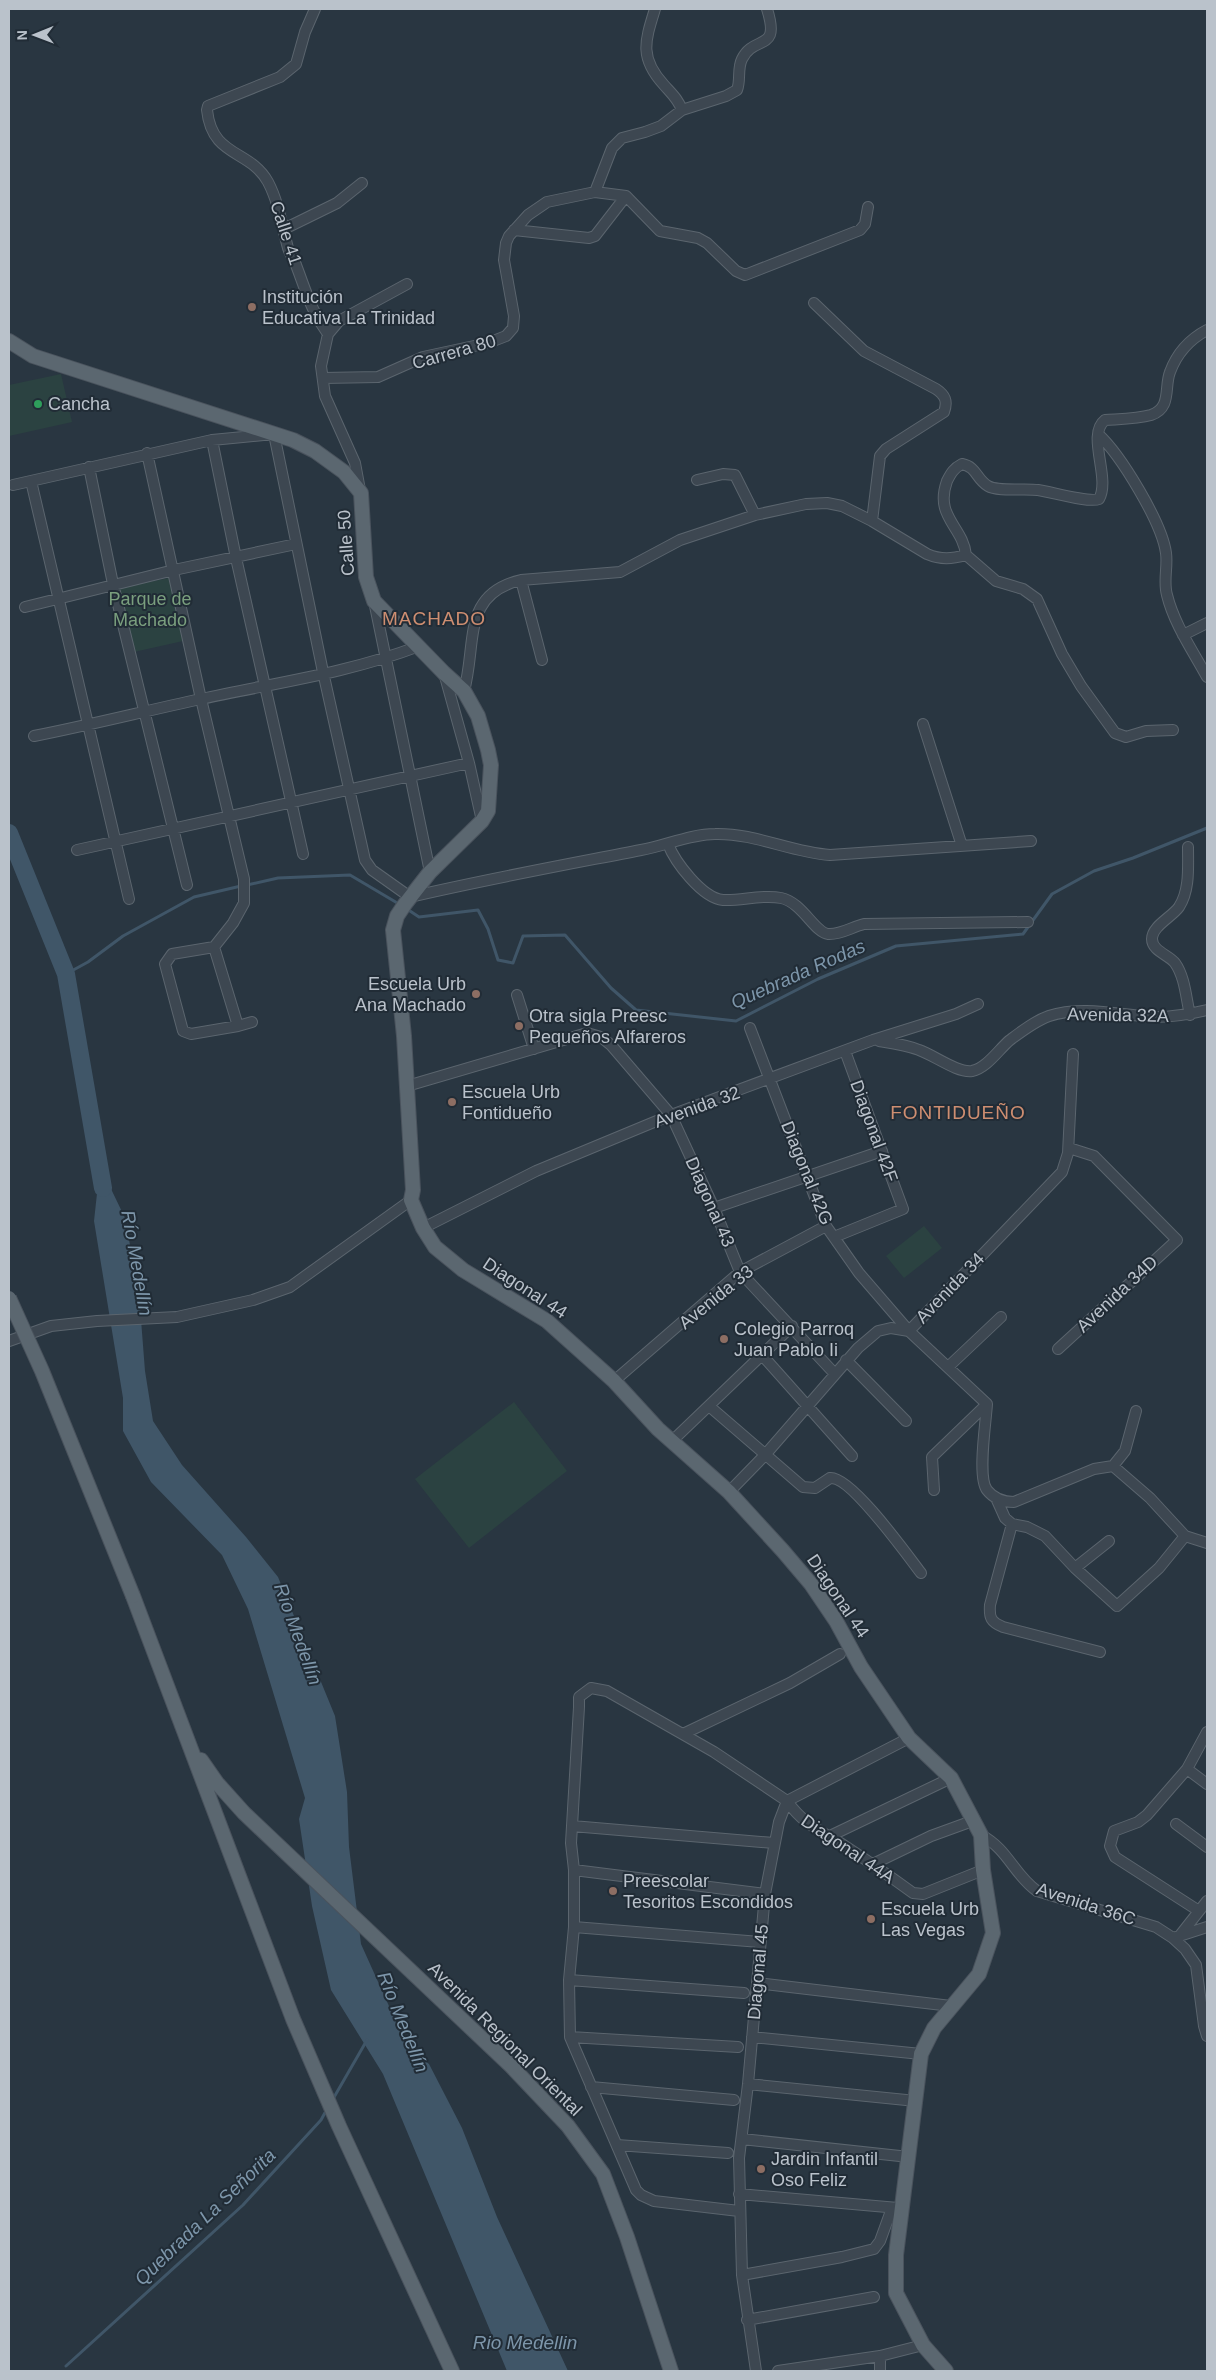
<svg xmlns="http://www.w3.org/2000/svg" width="1216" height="2380" viewBox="0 0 1216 2380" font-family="Helvetica,sans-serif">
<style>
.green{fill:#2b4241}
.water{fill:#405668}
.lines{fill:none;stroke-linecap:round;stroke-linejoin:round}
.stream{stroke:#405668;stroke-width:3}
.river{stroke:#405668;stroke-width:18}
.minor-casing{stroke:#5b656e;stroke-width:12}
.major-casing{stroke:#4a535d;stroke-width:16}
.minor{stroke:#3d4751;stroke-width:10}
.major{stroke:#5b6770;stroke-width:14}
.major-bridge-casing{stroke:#4a535d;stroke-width:16;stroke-linecap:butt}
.major-bridge{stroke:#5b6770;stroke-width:14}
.education-dot{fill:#8d6e63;stroke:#212c36;stroke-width:2}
.leisure-dot{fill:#2e9e5b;stroke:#212c36;stroke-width:2}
.labels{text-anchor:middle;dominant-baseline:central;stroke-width:4;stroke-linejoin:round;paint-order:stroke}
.street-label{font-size:18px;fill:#bac2cb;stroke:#212c36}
.poi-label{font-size:18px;fill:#bac2cb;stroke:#212c36;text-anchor:start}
.park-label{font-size:18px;fill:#7a9f7e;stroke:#212c36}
.neighbourhood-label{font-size:19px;letter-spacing:1px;fill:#ce8e71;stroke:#212c36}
.water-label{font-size:19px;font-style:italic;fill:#7d96aa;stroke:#212c36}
</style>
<rect width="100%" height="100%" fill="#293641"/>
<path class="green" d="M61 374 72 422 9 436V385Z
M169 578 183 641 134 652 119 588Z
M924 1226 942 1248 904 1278 886 1256Z
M514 1402 567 1471 469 1548 415 1479Z"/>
<path class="water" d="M100 1166 125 1218 139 1294 145 1371 153 1421 182 1465 246 1537 278 1577 335 1716 347 1792 349 1847 361 1944 407 2046 429 2064 462 2128 497 2217 568 2371H507L383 2074 331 1990 312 1906 299 1819 305 1798 248 1609 222 1555 151 1482 123 1431V1398L94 1221Z"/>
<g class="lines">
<path class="stream" d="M247 885 278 878 350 875 399 904
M407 909 419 917 478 910 488 929 498 960 513 963 523 936 565 935 611 988 636 1010 736 1021 818 979 896 946 1023 934 1052 894 1094 871 1133 858 1207 828
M66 974 88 962 123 936 194 897 241 886
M333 2099 367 2040
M66 2366 243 2205 321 2120 327 2109"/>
<path class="river" d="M9 833 66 974 103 1188"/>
<defs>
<path id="minor" d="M315 9 305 32 296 64 280 77 208 106 207 110C212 158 250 149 268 182 279 203 282 226 288 248 290 254 294 259 296 265 306 291 311 311 328 334L321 366 325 396 355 463 360 490
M655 9C645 41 639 58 664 85 672 94 678 99 682 110
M595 192 612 148 622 138 645 132 661 126 682 110 726 96 737 90C741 80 737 69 742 59 754 34 781 53 767 9
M284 229 337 203 362 183
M514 230 589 238 595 236 626 196
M814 303 864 351 936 389C945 395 948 401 944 412L886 449 880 456 872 521
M328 334 339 321 407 284
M323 378 378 377 423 357 488 343 506 336 513 328 514 316 504 260 506 243 509 236 528 215 547 202 595 192 626 196 660 231 698 238 707 243 736 271 745 275 860 230 865 224 868 207
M1098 434C1121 455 1162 523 1166 553 1168 567 1163 581 1167 595 1174 624 1193 651 1207 677
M212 440 236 558 303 854
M147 453 201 699 244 879V903L233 923 214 947 172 954 165 964 183 1031 191 1034 238 1026
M89 467 113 584 187 885
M697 480 723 474 735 475 755 515
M31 481 129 899
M13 485 212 440 274 434 323 672 365 860 372 870 410 897C487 879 564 865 641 850 665 846 690 834 715 834 755 833 790 852 830 855L1031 841
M966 555 996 581 1023 589 1037 599 1062 654 1081 686 1115 733 1126 737 1146 731 1173 730
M521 580 542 660
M374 601 430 872
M25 607 174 570 296 544
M1183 635 1207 623
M444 673 469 763 482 821
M464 691C477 644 461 594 521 580L620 572 680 540 755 515 806 504 827 503 842 506 872 521 927 554C941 560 952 559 966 555 963 526 934 517 947 481 951 473 954 468 962 464 977 467 976 479 988 486 998 492 1025 488 1038 490 1052 492 1089 503 1099 499 1111 478 1086 435 1105 420 1119 419 1137 419 1151 415 1172 408 1164 387 1170 372 1177 353 1190 339 1207 330
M923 724 962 846
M34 736C90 725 145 711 201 699 274 683 349 673 419 646
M668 844C675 862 702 898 723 900 742 901 762 894 781 898 802 902 815 933 828 934 840 935 852 927 864 924L1028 922
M1188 847C1188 867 1190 890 1179 907 1172 917 1152 926 1152 939 1152 951 1169 955 1175 963 1185 977 1186 998 1190 1015
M77 850 469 763
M214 947 238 1026 252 1022
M517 995 534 1049
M750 1028 826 1226 859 1273 909 1331 987 1404C986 1422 977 1477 987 1490 994 1499 1004 1502 1014 1502L1094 1469 1113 1466 1125 1451 1136 1411
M879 1041C892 1043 907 1045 919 1050 934 1055 957 1073 972 1071 987 1068 999 1049 1010 1040 1022 1031 1035 1021 1049 1016 1082 1005 1120 1015 1155 1017 1172 1017 1190 1014 1207 1010
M407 1086 587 1033 601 1037 611 1045 671 1115 714 1208 740 1272 834 1373
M714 1208 882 1151
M423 1228 536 1171 671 1115 873 1040 956 1014 978 1004
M834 1237 903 1209 845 1051
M9 1341 51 1326 97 1321 177 1317 253 1300 290 1287 411 1200
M1058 1349 1177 1240 1094 1156 1069 1148
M762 1355 852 1456
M846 1360 906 1421
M948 1367 1001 1317
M614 1381 740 1272 826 1226
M709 1406 803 1487 815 1488 830 1478C850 1475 908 1556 921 1573
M672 1441 792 1326
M1113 1466 1150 1498 1185 1536 1207 1543
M934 1490 932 1457 987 1404
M729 1492 765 1455 858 1348 878 1331 891 1328 909 1331 1062 1172 1068 1153 1073 1054
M996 1498 1005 1518 1012 1524 1027 1527 1045 1536 1075 1568 1117 1606 1159 1568 1185 1536
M1012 1524 990 1605C989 1618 991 1622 1003 1627L1100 1652
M1075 1568 1109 1541
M683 1734 790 1683 840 1654
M909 1738 787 1801C804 1825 821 1831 845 1846 868 1861 891 1877 913 1893L923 1894 983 1870
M1187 1769 1207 1784
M1176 1824 1207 1847
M572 1826 774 1843
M981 1835C1008 1849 1014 1875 1037 1891L1156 1927 1173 1938 1207 1927
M830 1836 951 1778
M873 1864 931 1836 975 1820
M574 1870 765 1894
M1199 1911 1115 1857 1110 1846 1114 1831 1138 1822 1147 1815 1187 1769 1207 1732
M574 1927 760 1942
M1181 1934 1207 1901
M1173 1938 1185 1949 1196 1965 1204 2026 1207 2036
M569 1980 744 1993
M757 1983 951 2006
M570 2037 738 2047
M752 2037 921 2054
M748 2084 916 2101
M591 2087 734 2100
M742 2139 909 2157
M617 2145 728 2153
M739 2194 898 2208
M739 2211 654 2201 641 2195 636 2190 570 2037 569 1980 574 1927V1870L571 1843 579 1707V1697L591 1688 607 1691 714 1752 787 1801 779 1822 765 1894 748 2084 739 2158 742 2275 756 2371
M742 2275 842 2257 874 2249 880 2241 892 2208
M747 2320 874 2297
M880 2356V2371
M778 2371 880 2356 923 2345"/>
<path id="major" d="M9 341 33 356 293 440 315 451 344 472 361 493 366 577 374 601 444 673 464 691 478 716 488 750 491 765 488 811 482 821 430 872 405 904 397 916 393 930 404 1036 413 1190 411 1200 423 1228 435 1247 463 1270 547 1321 614 1381 658 1429 729 1492 783 1551 811 1584 836 1621 861 1667 909 1738 951 1778 981 1835 983 1870 993 1933 979 1974 934 2028 921 2054 896 2255V2293L923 2345 946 2371
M133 1596 293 2019 339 2126 452 2371
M201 1760 217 1783 244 1813 511 2066 568 2126 603 2174 627 2237 671 2371"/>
</defs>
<use href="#minor" class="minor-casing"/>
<use href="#major" class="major-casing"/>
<use href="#minor" class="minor"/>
<use href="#major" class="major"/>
<defs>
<path id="major-bridge" d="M9 1298 42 1371 133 1596"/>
</defs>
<use href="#major-bridge" class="major-bridge-casing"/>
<use href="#major-bridge" class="major-bridge"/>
</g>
<g class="education-dot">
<circle cx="252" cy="307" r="5"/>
<circle cx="476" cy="994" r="5"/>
<circle cx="519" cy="1026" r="5"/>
<circle cx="452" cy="1102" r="5"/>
<circle cx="724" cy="1339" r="5"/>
<circle cx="613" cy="1891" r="5"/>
<circle cx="871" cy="1919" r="5"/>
<circle cx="761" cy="2169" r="5"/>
</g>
<circle class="leisure-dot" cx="38" cy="404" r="5"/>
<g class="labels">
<g class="street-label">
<text transform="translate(286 233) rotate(72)">Calle 41</text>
<text transform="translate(454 352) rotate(-16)">Carrera 80</text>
<text transform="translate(346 543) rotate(-94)">Calle 50</text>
<text transform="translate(1118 1015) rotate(1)">Avenida 32A</text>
<text transform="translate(697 1107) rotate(-20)">Avenida 32</text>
<text transform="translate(874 1131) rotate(70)">Diagonal 42F</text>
<text transform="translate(807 1173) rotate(68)">Diagonal 42G</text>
<text transform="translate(710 1202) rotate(66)">Diagonal 43</text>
<text transform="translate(525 1288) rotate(33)">Diagonal 44</text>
<text transform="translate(950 1288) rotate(-46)">Avenida 34</text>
<text transform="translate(1117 1294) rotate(-43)">Avenida 34D</text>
<text transform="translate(716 1297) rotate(-39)">Avenida 33</text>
<text transform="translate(838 1596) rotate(56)">Diagonal 44</text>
<text transform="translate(848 1849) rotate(34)">Diagonal 44A</text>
<text transform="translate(1086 1904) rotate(18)">Avenida 36C</text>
<text transform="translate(758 1972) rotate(-85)">Diagonal 45</text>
<text transform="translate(505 2039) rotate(45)">Avenida Regional Oriental</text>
</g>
<g class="poi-label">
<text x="262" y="297">Institución<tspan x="262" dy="21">Educativa La Trinidad</tspan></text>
<text x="48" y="404">Cancha</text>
<text x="466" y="984" text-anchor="end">Escuela Urb<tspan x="466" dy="21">Ana Machado</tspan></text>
<text x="529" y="1016">Otra sigla Preesc<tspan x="529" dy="21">Pequeños Alfareros</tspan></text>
<text x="462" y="1092">Escuela Urb<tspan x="462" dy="21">Fontidueño</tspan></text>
<text x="734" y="1329">Colegio Parroq<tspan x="734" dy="21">Juan Pablo Ii</tspan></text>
<text x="623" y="1881">Preescolar<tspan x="623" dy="21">Tesoritos Escondidos</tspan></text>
<text x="881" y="1909">Escuela Urb<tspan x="881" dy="21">Las Vegas</tspan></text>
<text x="771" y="2159">Jardin Infantil<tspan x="771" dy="21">Oso Feliz</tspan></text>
</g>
<g class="park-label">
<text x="150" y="599">Parque de<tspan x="150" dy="21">Machado</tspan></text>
</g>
<g class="neighbourhood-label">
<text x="434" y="618">MACHADO</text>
<text x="958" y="1112">FONTIDUEÑO</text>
</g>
<g class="water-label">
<text transform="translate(798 974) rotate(-24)">Quebrada Rodas</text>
<text transform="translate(137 1263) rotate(80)">Río Medellín</text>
<text transform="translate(298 1634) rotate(70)">Río Medellín</text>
<text transform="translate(403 2022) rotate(68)">Río Medellín</text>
<text transform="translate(205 2217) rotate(-44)">Quebrada La Señorita</text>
<text x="525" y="2342">Rio Medellin</text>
</g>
</g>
<rect width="1216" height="2380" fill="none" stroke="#bac2cb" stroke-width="20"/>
<g transform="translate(35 35) rotate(269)" stroke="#212c36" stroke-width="4" paint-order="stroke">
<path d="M0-4L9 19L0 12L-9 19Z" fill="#bac2cb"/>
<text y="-8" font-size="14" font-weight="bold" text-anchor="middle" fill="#bac2cb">N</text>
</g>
</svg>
